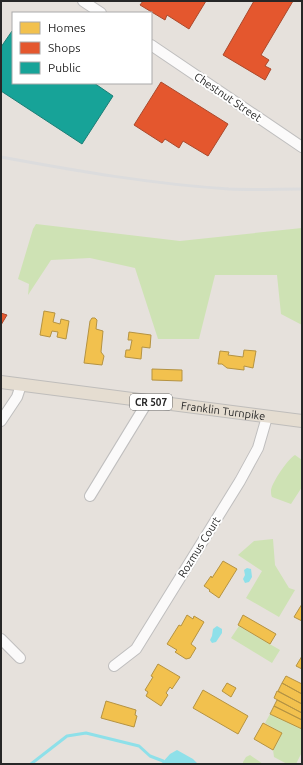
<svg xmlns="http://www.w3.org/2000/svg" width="303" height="765" viewBox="0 0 303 765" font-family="Ubuntu,sans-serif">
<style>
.green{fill:#cee2b4}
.water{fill:#8ee0e9}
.homes{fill:#f2c14e;stroke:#b59342}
.shops{fill:#e4572e;stroke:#ab492c}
.public{fill:#17a398;stroke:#1c7e76}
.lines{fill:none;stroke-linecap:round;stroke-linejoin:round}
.stream{stroke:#8ee0e9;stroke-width:3}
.minor-casing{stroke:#bfbebe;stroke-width:12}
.major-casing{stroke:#bfbdbb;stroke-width:14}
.minor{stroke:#fbfafa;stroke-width:10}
.major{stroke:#e5ddd1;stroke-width:12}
.rail{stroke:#dcdcdd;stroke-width:3}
.labels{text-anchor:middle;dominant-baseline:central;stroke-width:4;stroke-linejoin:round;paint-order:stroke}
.shield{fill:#fff;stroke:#686868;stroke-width:1}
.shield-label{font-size:10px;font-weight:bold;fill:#272727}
.street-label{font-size:11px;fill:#272727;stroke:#fff}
</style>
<rect width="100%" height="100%" fill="#e6e1dc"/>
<path class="green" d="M36 224 180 241 302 228V325L281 314 277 275H215L199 339H158L135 268 90 258 51 260 28 295 29 284 18 279 33 229Z
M295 455 302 460V487L291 504 272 497C271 495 271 493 271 490 273 481 287 460 295 455Z
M273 539 275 565 289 588 295 590 279 617 246 598 262 571 238 555 254 541Z
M239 626 280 650 272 663 231 638Z
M270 714 302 729V752L296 764H287L274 757 273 750 282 733 265 723Z
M250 755 263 764H243V762L246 757Z"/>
<path class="water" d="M247 568 251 569 252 577 249 582 245 583 243 579 245 575 244 570Z
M217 626 222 629V633L216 642 212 643 210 640 212 636 213 629Z
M177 750 193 759 198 764H161L170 754Z"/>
<path class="homes" d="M44 311 55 313 53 322 60 324 61 319 69 321 66 339 57 337 58 332 52 331 50 337 40 335Z
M92 318H95L97 320 96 329 103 331 101 352 104 356 102 365 84 363 90 321Z
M129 332 151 335 150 348 142 347 141 359 125 357 126 350H130L132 340H128Z
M244 350 256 351 253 368 244 366V370L227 368 222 364H218L220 351 229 352 228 355 243 357Z
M152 369 182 370V381L152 380Z
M223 561 237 569 219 598 209 591 210 590 204 586 211 576 212 578Z
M302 604V621L294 617Z
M187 615 193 619 194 616 204 622 191 644 196 648 190 658 186 659 175 652 177 650 167 644 179 625 181 626Z
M243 615 276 634 270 644 238 625Z
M302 656V669L296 666Z
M158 664 180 677 172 689 170 687 166 693 168 695 161 706 146 696 148 692 145 690 153 677 151 676Z
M286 676 302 684V694L282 683Z
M227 683 236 688 231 697 222 691Z
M282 683 302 694V704L278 691Z
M203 690 248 716 238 734 193 708Z
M277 691 302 704V713L274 698Z
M277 700 302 713V720L274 706Z
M106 701 136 710 135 715 137 716 134 727 101 718Z
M274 706 302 720V729L270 714Z
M263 723 282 733 273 750 254 739Z"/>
<path class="shops" d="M143 1H206L189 29 167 15 165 20 140 5Z
M254 1H293L261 55 269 60 265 66 271 69 265 80 223 55Z
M161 82 228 124 208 156 183 141 179 148 165 139 162 143 134 125Z
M1 313 7 315 1 325Z"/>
<path class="public" d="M12 31H13V83H94L113 96 82 144 1 91V47Z"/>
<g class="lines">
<path class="stream" d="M31 764 67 736 86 733 139 746 150 756 163 761"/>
<defs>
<path id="minor" d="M83 1 101 13
M151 45 302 147
M1 421 17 397 21 385
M90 496 148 401
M1 639 20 658
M114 666 136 649 240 481 258 448 267 417"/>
<g id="major">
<path id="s1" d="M1 382 302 421"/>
</g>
</defs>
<use href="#minor" class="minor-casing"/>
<use href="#major" class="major-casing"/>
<use href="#minor" class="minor"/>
<use href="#major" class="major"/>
<path class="rail" d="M1 157C77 171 152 184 229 189 253 190 278 189 302 189"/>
</g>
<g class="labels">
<rect class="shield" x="130" y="394" width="42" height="16" rx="3"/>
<g class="shield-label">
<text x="151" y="402">CR 507</text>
</g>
<g class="street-label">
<text transform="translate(228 97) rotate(34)">Chestnut Street</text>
<text stroke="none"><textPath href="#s1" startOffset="224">Franklin Turnpike</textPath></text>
<text transform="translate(199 547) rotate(-58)">Rozmus Court</text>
</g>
</g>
<rect width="303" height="765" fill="none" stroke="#272727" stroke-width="4"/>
<rect x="12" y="12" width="140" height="72" fill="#ffffff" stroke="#a9a9a9"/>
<rect x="20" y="22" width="20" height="12" fill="#f2c14e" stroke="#a9a9a9"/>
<text x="48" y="32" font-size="12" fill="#272727">Homes</text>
<rect x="20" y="42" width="20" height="12" fill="#e4572e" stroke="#a9a9a9"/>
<text x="48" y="52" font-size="12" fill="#272727">Shops</text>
<rect x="20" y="62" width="20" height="12" fill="#17a398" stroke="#a9a9a9"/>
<text x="48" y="72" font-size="12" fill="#272727">Public</text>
</svg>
